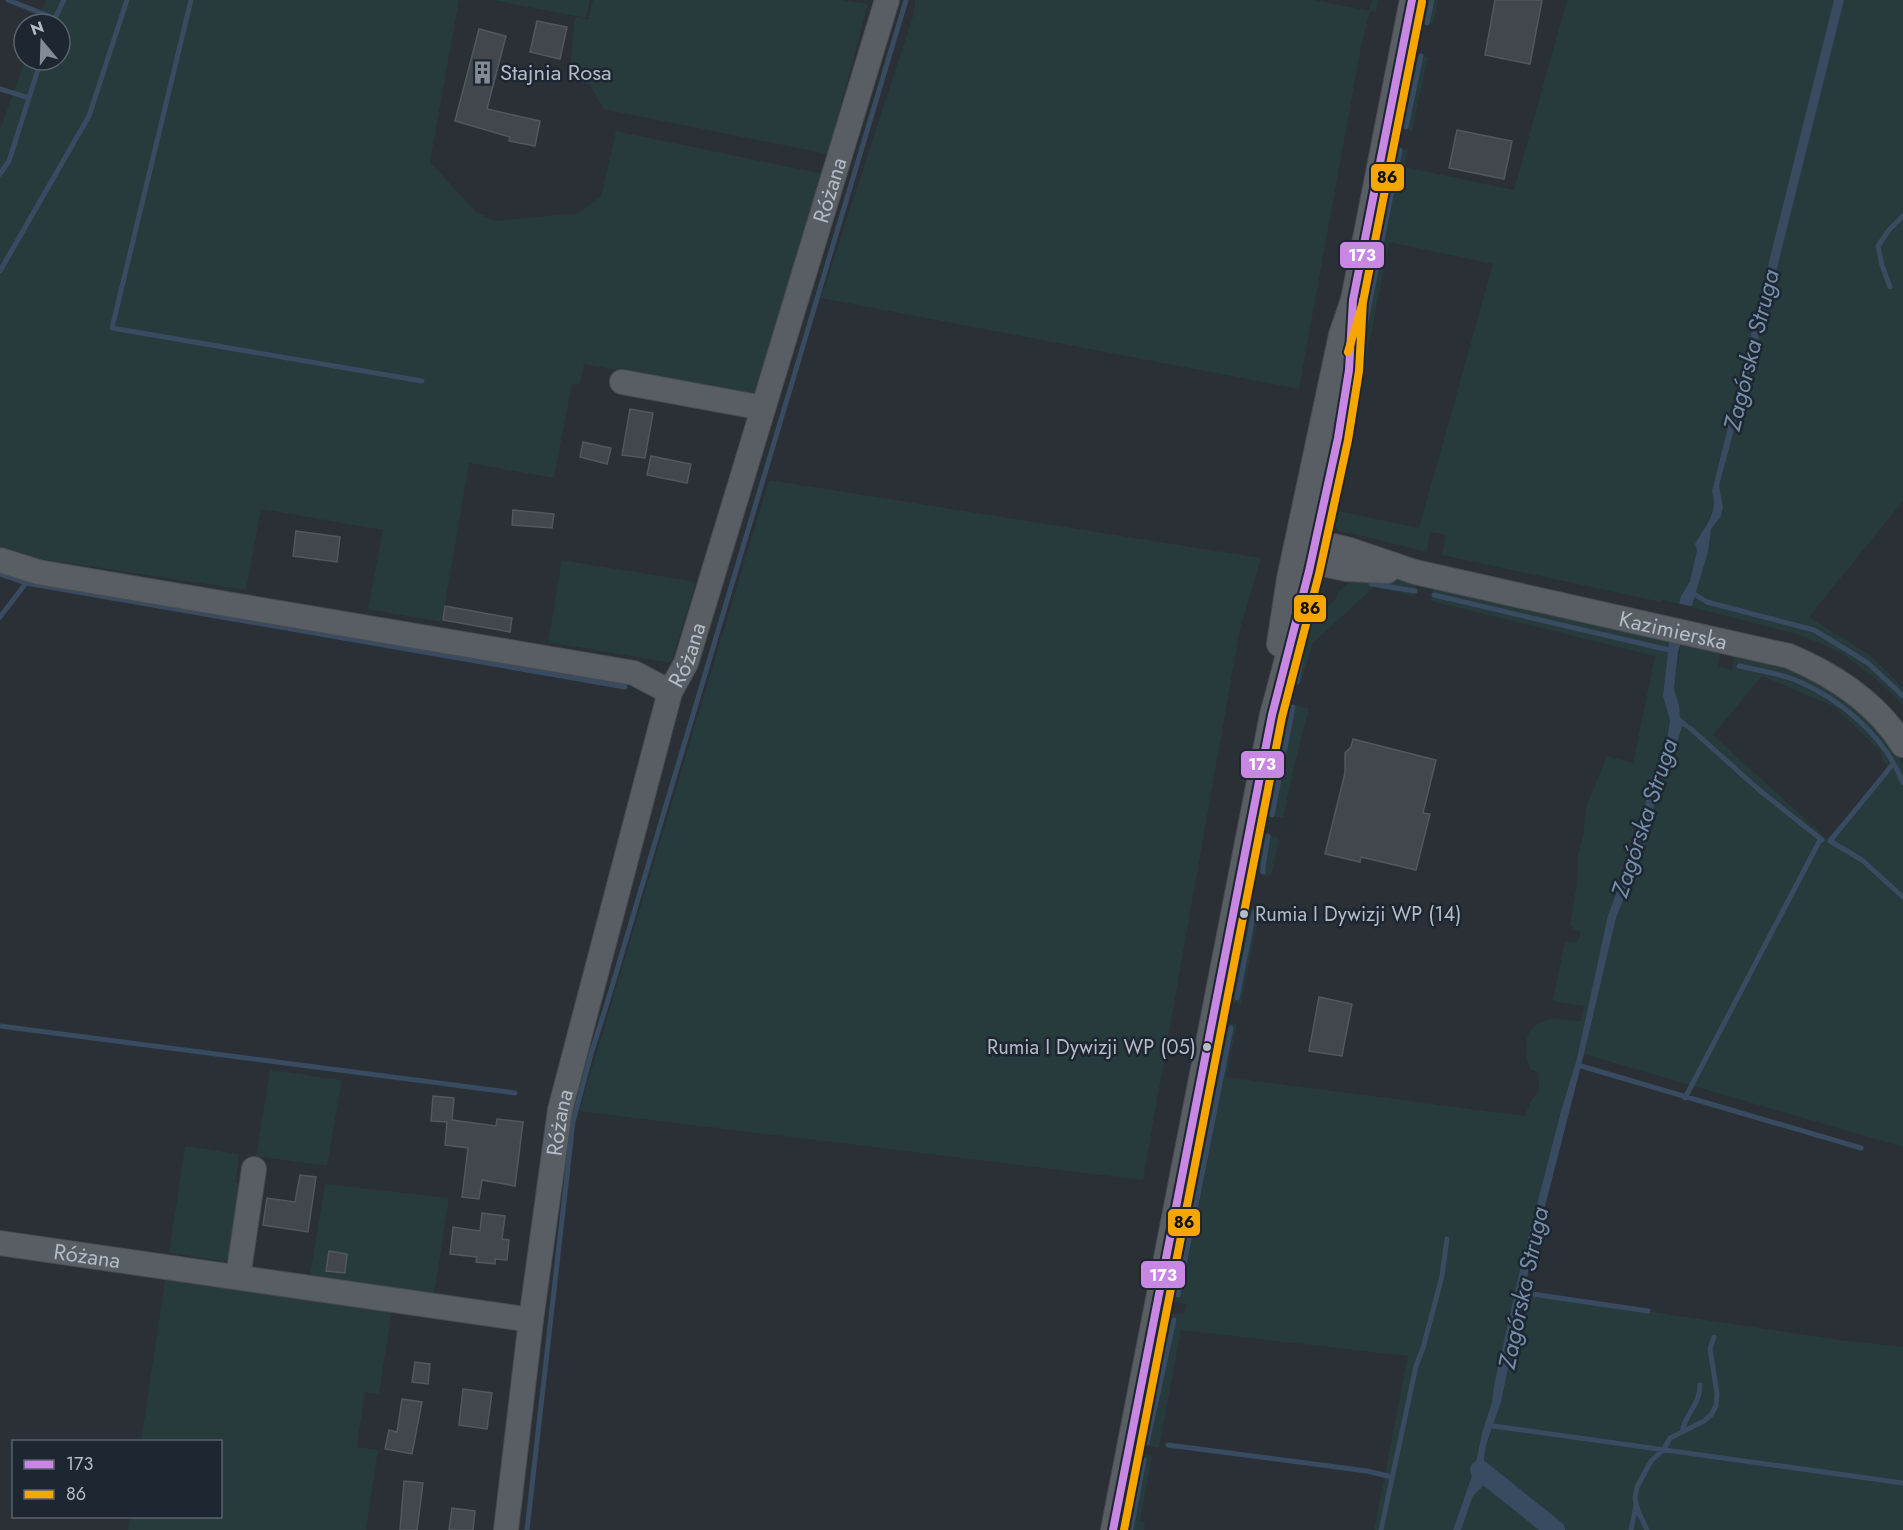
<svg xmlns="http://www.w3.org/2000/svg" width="1903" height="1530" viewBox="0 0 1903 1530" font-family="Jost,sans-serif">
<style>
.green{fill:#273a3c;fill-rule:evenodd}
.water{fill:#384b61}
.pier{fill:#2a3036}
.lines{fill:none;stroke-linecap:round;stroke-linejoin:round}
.stream{stroke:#384b61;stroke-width:5}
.canal{stroke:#384b61;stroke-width:20}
.building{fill:#42474d;stroke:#52575e;stroke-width:1.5}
.minor-casing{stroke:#484c51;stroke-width:26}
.minor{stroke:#595e64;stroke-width:24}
.bus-1-casing{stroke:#1d2631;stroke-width:12}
.bus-2-casing{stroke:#1d2631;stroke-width:12}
.bus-1{stroke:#c787e3;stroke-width:8}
.bus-2{stroke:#f7a600;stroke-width:8}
.bus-dot{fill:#b3bcc7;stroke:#1d2631;stroke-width:2}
.labels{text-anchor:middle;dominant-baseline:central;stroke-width:5;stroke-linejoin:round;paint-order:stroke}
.bus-label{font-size:20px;fill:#b3bcc7;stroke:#1d2631;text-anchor:start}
.poi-label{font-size:22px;fill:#b3bcc7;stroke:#1d2631;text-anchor:start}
.street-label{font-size:22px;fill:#b3bcc7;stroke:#1d2631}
.water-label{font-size:24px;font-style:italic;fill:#748eaa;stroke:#1d2631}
.line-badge{stroke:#1d2631;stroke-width:2}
.badge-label{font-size:16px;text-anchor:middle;font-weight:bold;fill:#fff}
.pale-badge-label{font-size:16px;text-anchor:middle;font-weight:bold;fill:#111}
</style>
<rect width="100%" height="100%" fill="#2a3036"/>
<path class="green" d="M46 0H459L430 162 476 212 495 221 578 213 601 197 616 131 823 174 754 394 584 364 580 385 572 384 554 478 469 463 442 622 368 609 383 530 261 509 246 590 41 559 0 546V130L25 60H60V24H37Z
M493 0H590L586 18Z
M593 0H842L868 4 828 154 603 109 590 85 569 78 575 17 588 19Z
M915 0H1314L1369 11 1372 0H1378L1376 12 1370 11 1361 47 1299 389 821 298 914 13Z
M1422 0H1438L1433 24 1421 22 1418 18Z
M1567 0H1835L1712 491 1715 500 1713 515 1706 524 1697 550 1690 581 1681 596 1679 604 1662 600 1661 602 1442 555 1446 535 1430 532 1427 552C1397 545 1368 536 1338 531 1326 510 1340 477 1344 454L1348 455 1338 511 1419 528 1493 264 1389 242 1352 431 1349 430 1364 296 1392 152 1408 148 1405 167 1514 190Z
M1844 0H1903V501L1809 617 1870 655 1903 688V705L1881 683 1864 670 1846 656 1824 645 1800 635 1691 607 1711 529 1721 516 1723 507 1719 486 1773 284Z
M1416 55 1428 57 1412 131 1398 124 1413 57Z
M769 480 1261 558 1240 629 1143 1180 579 1111Z
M562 560 696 582 671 663 548 642Z
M1392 577 1416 582 1414 596 1374 587 1313 643 1300 684 1294 682 1293 680 1310 605C1323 608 1335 608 1338 592L1347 585 1351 578Z
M1434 586 1670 641 1663 695 1670 720 1666 746 1652 775 1638 835 1608 915 1577 1058 1561 1111 1520 1270 1494 1385 1492 1402 1482 1433 1475 1467 1453 1530H1374L1408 1356 1181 1330 1159 1448 1139 1444 1167 1314H1184L1187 1305 1170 1300 1221 1024H1237L1226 1077 1525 1116 1530 1103 1539 1089 1538 1072 1530 1069C1523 1051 1523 1023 1548 1020 1558 1018 1570 1021 1581 1021L1584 1006 1553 1001 1565 941 1576 942 1580 938V931L1574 929 1570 925 1577 883 1578 855 1583 836 1587 804 1607 756 1633 763 1655 656 1431 601Z
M1681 643 1721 649 1718 667 1732 669 1734 656 1784 665 1808 675 1859 710 1889 742 1903 764V1147L1584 1054 1616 918 1652 824V813L1679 705 1674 689ZM1762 676 1835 707 1879 750 1888 770 1827 839 1713 735Z
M1290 704 1309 708 1293 771 1283 818 1268 815 1264 809 1284 709Z
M1264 834 1279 838 1272 872 1266 877 1261 875 1254 866 1260 836Z
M1255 905H1261L1241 1004 1233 1002 1228 993 1242 920Z
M270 1070 342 1080 327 1166 256 1156Z
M185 1146 239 1154 236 1181 242 1191 230 1262 169 1253Z
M325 1184 449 1198 434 1294 310 1275Z
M166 1274 392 1310 379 1394 365 1392 357 1447 378 1450 366 1530H128L130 1517 220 1516V1442L141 1441Z
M1525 1293 1840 1340 1903 1347V1530H1461L1473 1496 1489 1472 1484 1459 1486 1445 1501 1402Z
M1137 1453 1152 1456 1140 1521 1145 1522 1144 1530H1122Z"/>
<path class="water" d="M1834 0H1844L1773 284 1719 486 1723 507 1721 516 1711 529 1708 552 1678 652 1674 689 1679 705 1680 717 1691 727 1689 730 1682 726C1679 736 1676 747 1672 757 1666 769 1659 779 1656 791 1653 807 1653 822 1648 837L1616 918 1584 1054 1529 1269 1501 1402 1486 1445 1484 1459 1489 1472 1487 1482 1473 1496 1461 1530H1453L1475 1467 1482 1433 1492 1402 1494 1385 1520 1270 1561 1111 1577 1058 1608 915 1638 835 1652 775 1666 746 1670 720 1663 696 1669 643 1681 596 1690 581 1697 550 1695 544C1705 526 1719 512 1712 491Z"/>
<path class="pier" d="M1676 603 1695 607 1689 624 1667 640Z"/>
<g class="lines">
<path class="stream" d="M8 0 54 18
M191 0 112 328 422 381
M1427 23 1432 0
M52 24 64 0
M0 89 29 98
M1406 127 1421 56
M0 174 9 161 41 60
M0 271 89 116 127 0
M1890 287 1882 265 1878 246 1889 230 1903 216
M1363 336 1400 150
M0 574 26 583 625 687
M1371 584 1415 591
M1434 595 1669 650
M1696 595 1707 602 1814 630 1868 663 1903 696
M0 617 26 583
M1739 666C1757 670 1776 673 1793 679 1840 698 1885 736 1903 783
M1297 682 1304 643
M1690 728 1758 789 1822 840
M1893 764 1830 841 1862 860 1903 897
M1272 815 1293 707
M1263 872V867L1268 836
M1237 998 1254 912
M0 1026 515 1093
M1581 1066 1861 1148
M1685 1098 1820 840
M1525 1293 1648 1311
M1178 1295 1231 1028
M1493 1426 1903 1483
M1682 1432C1685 1414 1700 1405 1700 1385
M1147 1443 1174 1320
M1168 1445 1367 1471 1392 1477
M527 1530 573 1122 591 1054 608 1000 906 0
M1131 1530 1144 1460
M1381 1530 1416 1366 1423 1348 1442 1276 1447 1239
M1631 1530 1636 1505
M1647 1530 1638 1511 1635 1498 1637 1487 1651 1461 1664 1449 1670 1438 1704 1421 1711 1415 1716 1406 1717 1394 1710 1349 1714 1337"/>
<path class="canal" d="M1480 1470 1555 1530"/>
</g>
<path class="building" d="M1495 0H1542L1530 64 1485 55Z
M537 21 567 27 560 59 530 52Z
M479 29 506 36 487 109 540 121 535 146 509 141 510 137 455 121Z
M1457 130 1512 141 1504 179 1449 168Z
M630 409 653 413 645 458 622 455Z
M583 442 611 448 607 464 580 457Z
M651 456 691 464 687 483 647 475Z
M513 510 554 514 552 528 512 525Z
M296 531 340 537 337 562 293 556Z
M445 606 512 618 510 632 443 620Z
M1353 739 1436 760 1423 813 1430 814 1416 870 1361 857 1360 862 1325 854 1345 773V753L1351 747Z
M1319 997 1352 1004 1342 1056 1309 1051Z
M433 1096 454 1098 452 1120 496 1126 497 1119 523 1122 515 1186 482 1180 479 1199 462 1197 468 1148 445 1145 447 1122 431 1121Z
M300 1175 316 1177 308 1232 263 1225 267 1198 295 1202Z
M482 1213 505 1216 502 1239 509 1240 507 1260 495 1259V1264L476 1262 477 1257 450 1254 453 1227 480 1231Z
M329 1251 347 1254 345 1273 326 1271Z
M415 1362 430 1364 428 1384 412 1382Z
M463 1389 492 1393 487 1429 459 1425Z
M402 1399 422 1402 412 1454 385 1449 389 1430 397 1432Z
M404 1481 423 1483 417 1530H400Z
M452 1508 475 1511 473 1530H449Z"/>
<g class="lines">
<defs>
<g id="minor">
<path d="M622 382 763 408"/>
<path id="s1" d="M1301 547 1316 542 1350 550 1415 572 1789 656C1834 675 1876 702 1903 745"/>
<path d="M1300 552 1312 562 1347 569 1387 571"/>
<path d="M0 560 38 572 634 673 670 692"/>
<path d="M1279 644 1289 579 1341 335 1353 300 1412 0"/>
<path id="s2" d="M0 1243 531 1320"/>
<path d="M238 1277 254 1169"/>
<path id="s3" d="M506 1530 531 1320 560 1110 670 692 686 663 887 0"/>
<path d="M1113 1530 1272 715C1293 638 1312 562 1328 484 1341 423 1354 363 1353 300"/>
</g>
</defs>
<use href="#minor" class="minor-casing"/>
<use href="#minor" class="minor"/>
<defs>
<path id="bus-1" d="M1113 1530 1272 715 1309 571 1338 438 1349 370 1353 300 1412 0"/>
<path id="bus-2" d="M1348 352 1363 302 1422 2
M1124 1530 1282 717 1319 574 1348 440 1359 371 1363 300"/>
</defs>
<use href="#bus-1" class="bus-1-casing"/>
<use href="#bus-2" class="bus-2-casing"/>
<use href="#bus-1" class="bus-1"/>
<use href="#bus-2" class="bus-2"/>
</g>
<defs>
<symbol id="building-bare" viewBox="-9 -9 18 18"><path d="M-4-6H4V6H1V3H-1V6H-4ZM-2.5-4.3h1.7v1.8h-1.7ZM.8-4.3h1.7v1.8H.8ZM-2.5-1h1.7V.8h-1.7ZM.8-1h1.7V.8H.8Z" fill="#838b94" stroke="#1d2631" stroke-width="2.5" paint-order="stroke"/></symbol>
</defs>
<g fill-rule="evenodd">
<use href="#building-bare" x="466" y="56" width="33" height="33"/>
</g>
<g class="bus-dot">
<circle cx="1244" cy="914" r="5"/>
<circle cx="1207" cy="1047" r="5"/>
</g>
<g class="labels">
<g class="bus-label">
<text x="1255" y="914">Rumia I Dywizji WP (14)</text>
<text x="1196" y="1047" text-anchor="end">Rumia I Dywizji WP (05)</text>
</g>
<g class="poi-label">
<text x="500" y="72">Stajnia Rosa</text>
</g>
<g class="street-label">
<text stroke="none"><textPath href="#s3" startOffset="1383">Różana</textPath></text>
<text stroke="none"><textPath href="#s1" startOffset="384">Kazimierska</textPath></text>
<text stroke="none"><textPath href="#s3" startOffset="897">Różana</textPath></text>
<text stroke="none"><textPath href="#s3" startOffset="411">Różana</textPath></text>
<text stroke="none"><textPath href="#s2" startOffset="88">Różana</textPath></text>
</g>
<g class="water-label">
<text transform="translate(1751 350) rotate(-76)">Zagórska Struga</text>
<text transform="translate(1644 818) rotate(-72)">Zagórska Struga</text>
<text transform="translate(1523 1288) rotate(-78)">Zagórska Struga</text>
</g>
</g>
<g class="line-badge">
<rect x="1370" y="163" width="35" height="29" rx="6" fill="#f7a600"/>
<rect x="1339" y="241" width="46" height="28" rx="6" fill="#c787e3"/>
<rect x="1293" y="594" width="34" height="29" rx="6" fill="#f7a600"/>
<rect x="1240" y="750" width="45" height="29" rx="6" fill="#c787e3"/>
<rect x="1167" y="1208" width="34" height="29" rx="6" fill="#f7a600"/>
<rect x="1140" y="1260" width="46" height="29" rx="6" fill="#c787e3"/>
</g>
<g class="badge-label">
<text x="1362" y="261">173</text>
<text x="1262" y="770">173</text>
<text x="1163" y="1281">173</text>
</g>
<g class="pale-badge-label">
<text x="1387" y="183">86</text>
<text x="1310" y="614">86</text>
<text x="1184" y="1228">86</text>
</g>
<rect x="12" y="1440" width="210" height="78" fill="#1d2631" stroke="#59626d" stroke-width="1.5"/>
<rect x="24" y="1460" width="30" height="9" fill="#c787e3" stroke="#59626d" stroke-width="1.5"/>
<text x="66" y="1470" font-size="18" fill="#b3bcc7">173</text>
<rect x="24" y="1490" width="30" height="9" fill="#f7a600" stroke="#59626d" stroke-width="1.5"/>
<text x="66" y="1500" font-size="18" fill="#b3bcc7">86</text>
<g transform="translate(42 42) rotate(341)"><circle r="28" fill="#1d2631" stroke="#59626d" stroke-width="1.5"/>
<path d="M0-4.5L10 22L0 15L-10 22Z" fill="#838b94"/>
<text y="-9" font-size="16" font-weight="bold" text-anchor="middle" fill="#b3bcc7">N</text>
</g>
</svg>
